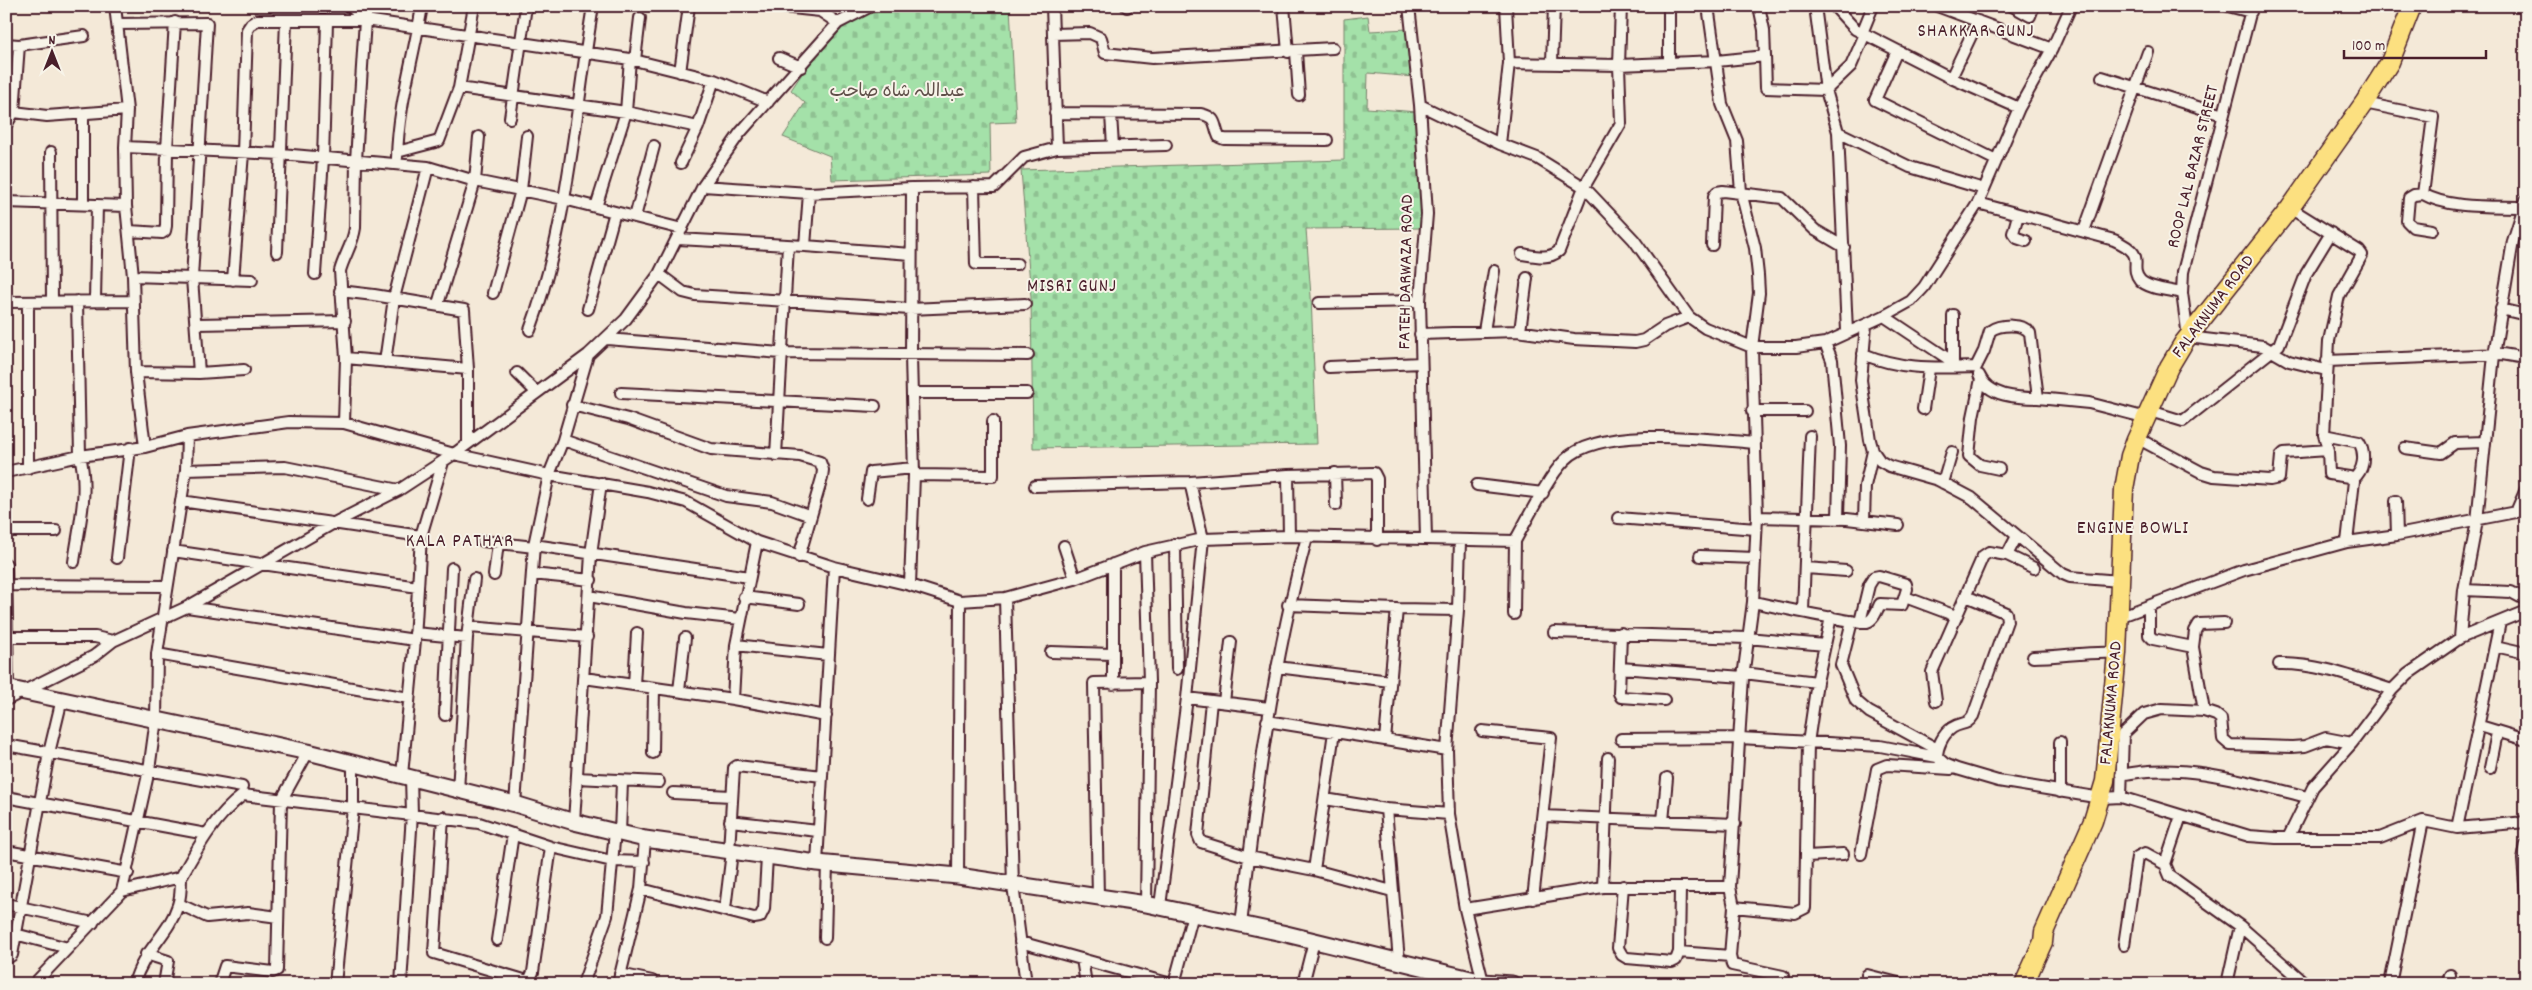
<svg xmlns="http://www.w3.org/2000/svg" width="2532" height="990" viewBox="0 0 2532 990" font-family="Dekko,'Playpen Sans Arabic',sans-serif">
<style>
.cemetery{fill:url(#cemetery-stones);stroke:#77806a}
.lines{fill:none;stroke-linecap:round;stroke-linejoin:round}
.minor-casing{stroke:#4a1f2b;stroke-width:14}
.secondary-casing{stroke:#4a1f2b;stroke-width:19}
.trunk-casing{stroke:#4a1f2b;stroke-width:21}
.minor{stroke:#f7f3e8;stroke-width:10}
.secondary{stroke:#f7f3e8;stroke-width:15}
.trunk{stroke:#fce080;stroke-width:18}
.labels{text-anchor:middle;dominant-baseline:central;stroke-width:4;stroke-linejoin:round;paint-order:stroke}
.park-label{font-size:18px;fill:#60504a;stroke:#f7f3e8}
.street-label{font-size:18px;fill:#4a1f2b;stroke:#f7f3e8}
.neighbourhood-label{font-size:19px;letter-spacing:1px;fill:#4a1f2b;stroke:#f7f3e8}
</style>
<defs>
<pattern id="cemetery-stones" width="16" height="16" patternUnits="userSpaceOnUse" patternTransform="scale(1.25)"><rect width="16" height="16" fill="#a4e1a9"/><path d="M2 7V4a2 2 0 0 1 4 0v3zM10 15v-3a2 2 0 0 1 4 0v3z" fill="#8fc192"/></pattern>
</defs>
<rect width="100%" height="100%" fill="#f4e9d8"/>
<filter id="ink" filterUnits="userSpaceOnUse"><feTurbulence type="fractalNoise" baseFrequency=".02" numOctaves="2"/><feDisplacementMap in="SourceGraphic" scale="10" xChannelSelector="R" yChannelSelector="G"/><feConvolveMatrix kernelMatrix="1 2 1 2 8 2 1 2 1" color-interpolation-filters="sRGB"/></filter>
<g filter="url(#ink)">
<path class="cemetery" d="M877 6H1010L1016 122 990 123 991 175 832 180 830 156 783 137 805 103 791 90 824 41 840 24Z
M1368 16 1370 31 1408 29 1414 77 1368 73 1367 108 1417 112 1423 228 1306 229 1311 296 1317 444 1033 448 1031 297 1021 170 1344 160V19Z"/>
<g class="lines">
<defs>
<path id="minor" d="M115 6 127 110 125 147 126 206 133 276 136 372 145 447
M350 6 365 20 630 59 714 80 768 102
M773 6 820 11 838 23
M1052 6 1057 148
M1127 6V7
M1284 6 1288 52
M1409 6 1420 105 1427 214 1420 301 1426 539
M1669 6V63
M1759 6 1764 30 1765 56
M1815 6 1826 90 1838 132 1847 331
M1834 6 1855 29 1951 78 2019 108
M1937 6 2052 49
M2012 6 2030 16 2034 6
M2228 6 2251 12
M2252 6 2183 272 2182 293 2188 337 2263 346 2289 361 2326 370
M365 20 368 6
M117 24 207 23 192 278 199 373
M1862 33 1873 6
M1053 34 1090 33 1101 38 1105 53 1152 58 1333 48
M6 44 19 45 84 36
M1897 51 1875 100 1996 160
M1296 52 1299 95
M779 58 801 67
M635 60 640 18
M1552 62 1554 6
M1509 63 1619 65 1717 61 1765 56 1766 88 1826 90 1851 66 1865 34
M680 72 689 6
M2102 77 2223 115
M1951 78 1978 21
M459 88 626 112 698 127
M2364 103 2433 117 2423 194C2449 209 2493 206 2522 207
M1420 105 1500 144 1537 158 1584 187 1634 240 1689 317 1705 328 1752 347H1796L1825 343 1884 316 1911 301 1924 287 1978 203 2019 108 2052 49 2071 6
M14 112 47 116 127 110
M1055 113 1201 114C1218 118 1213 124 1219 137L1224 139 1327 140
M83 114V204
M1111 115 1113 146
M510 118 526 6
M6 125 14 112 19 45
M1838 132 1910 167 1984 189
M1500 144 1509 63 1506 6
M125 147 281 154 428 167 475 181 564 199 682 229
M51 152 52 301
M397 152 439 141 459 88 474 6
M397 158C398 106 414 57 422 6
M681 163 698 127 714 80
M703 186 809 193 912 188 911 356 914 475 910 585
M974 187 976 264H1017
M912 188 994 187 1024 157 1057 148 1166 145
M2423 194 2414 195 2409 198 2407 221 2413 227 2432 230
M6 202 126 206
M1978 203 2114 240C2150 256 2127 264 2140 280 2148 289 2170 290 2182 293
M596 207 626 112 630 59
M2290 208 2359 251 2362 255 2339 296 2329 341 2324 435 2328 450 2329 474 2349 477 2354 481 2347 542
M2018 215 2013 233 2017 238 2026 241
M635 217 654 146
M129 231 162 233 165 231 166 226 167 149 175 22
M2084 231 2148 52
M678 239 805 246 809 193
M1712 245 1714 196 1717 192 1723 191 1782 198 1815 230 1844 247
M805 246 911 254
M277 252 286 21
M1522 254C1535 256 1548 260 1559 251L1584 187 1621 123 1619 65 1621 6
M315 274 323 159 327 22
M659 274 683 292 695 295 910 309 1025 304
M133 276 252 280
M233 280 243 153 247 30 251 24 257 20H365L356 160 355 228C353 244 344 256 340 271L346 358 344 423
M340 291 374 295 464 310 468 369V443
M493 293 521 190 527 136
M95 300 97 205
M6 302 132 301
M1319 303 1420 301
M438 304 475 181 479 137
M588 309 615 212
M2501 309 2526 315
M1953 315V367
M1884 316 1953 362
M197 324 345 321
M1866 325 1861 380 1870 440 1873 451 1880 461 1889 466 1938 480 1972 498 2063 574 2070 577 2120 581
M530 330C568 227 575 114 593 6
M1484 331 1494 271
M1520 331 1527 278
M1420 334 1517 331 1574 339 1635 342 1644 340 1665 326 1689 317
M607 339 781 353 1028 355
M1825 343 1832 360 1840 446 1838 518
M1863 354C1902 370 1934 368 1976 367L1984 351 1990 331C2000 324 2023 323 2030 333L2038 398 2089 403 2147 418
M346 358 468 369
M2327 361 2502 354 2526 358
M385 362 394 298 428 167
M1329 367 1421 363
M136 372 199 373 244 370
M517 373 536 392
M1979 375C1988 397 2018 398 2038 398
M1981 379 1973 417 1969 456 1980 465 1999 469
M621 393 875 406
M912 393H1027
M572 405 628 419 711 449 800 456 820 462 823 470 822 478 799 557
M1923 409 1929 369
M1752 411H1805
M2150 411 2183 421 2279 345 2306 274 2331 233
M2324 435 2359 442C2366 454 2364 471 2353 479
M2137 438 2201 472 2214 476 2270 480 2279 478 2281 456 2284 453 2328 450
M563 440 588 355
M2405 448 2441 453 2455 443 2484 442
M776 455 788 246
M28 468V302
M186 470 285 467 399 490
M6 472 80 456 145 447 187 436 289 422 344 423 454 454 549 475 648 492 686 502 757 542 834 567 910 585 960 601 1005 598 1075 579 1145 552 1203 539 1289 536 1515 541C1528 518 1548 477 1565 460 1599 425 1709 439 1754 443
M1335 473 1336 505
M914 475 993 476V421
M1288 475 1374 473 1377 479V540
M1943 483 1952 452
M1477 485 1543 493
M1035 486 1190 482 1288 475 1289 536
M867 499 871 472 914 468
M181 501 421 536
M2396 501 2397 535
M2516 512 2526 489
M1757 517 1847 519 1898 525
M1618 518 1756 529
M1864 521 1865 486 1873 451
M6 531H56
M483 541 534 547
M1460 541 1458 610 1447 750 1449 814 1465 909 1483 982
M757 542 736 645 828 655
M1175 544 1177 669
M534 545 749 577
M1064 546 1075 579
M173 551 418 587
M1145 552 1149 682 1146 904
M2007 555 2034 568
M1700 556 1755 558
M117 558 130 448
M74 562C79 526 89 491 80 456L77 301
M6 564 8 688
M1113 564V684
M1806 568 1846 571
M532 574 591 580
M494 575 498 543
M6 585 166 586
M2464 590 2511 592 2526 600
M589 596 686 613 740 619
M744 597 799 604
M1905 597 1956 616
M1005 598 1013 885 1026 984
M1753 602C1769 605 1858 625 1867 622 1874 620 1877 610 1880 604L1902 605 1907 589 1906 584 1879 576 1874 577 1869 585 1860 622
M1288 605 1397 609
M187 607 415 640
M2149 607V635L2153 639 2193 647 2204 711
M1803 611 1810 436
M1514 614 1515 541
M2119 617 2244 570 2347 542 2397 535 2526 510
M1852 621 1841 665 1856 701 1869 712 1937 749
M470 627 587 637
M1554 632 1747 638 1825 645
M415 633 467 638
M1621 633 1619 693 1621 697 1664 700
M9 637H95L113 641
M2460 638 2464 590 2477 521 2494 355 2513 241 2526 200
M2495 646 2526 653
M2193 647 2195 631 2199 624 2224 623
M1051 652 1112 654
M157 654 409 698
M2033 657C2061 657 2088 651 2117 653
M2279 664C2318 663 2355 678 2392 690
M1277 667 1390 681
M1620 668 1743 677
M1744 673 1817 682
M584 678 733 699 826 716
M634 685 637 633
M679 691 685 638
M1187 698 1269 708
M733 699 736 645
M6 700 94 656 113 641 187 607 334 523 399 490 454 454 588 355 626 319 659 274 703 186 740 133 838 23 871 6
M1211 701 1198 835 1201 842 1249 857 1314 870 1392 891
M1936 701 1932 672 1983 556 1989 552 2007 555 2017 536
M1224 702 1231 642
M445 715 452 568
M1267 721 1447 750
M2480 726 2526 740
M1482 731 1551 738 1533 899
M1621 739 1740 738 1880 746 1937 757 1945 764 1957 769 1998 781 2101 798 2121 797 2249 836 2276 838H2380L2423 821 2457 828 2526 822
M1385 740 1397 609 1458 610
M6 745 242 787
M653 753 654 688
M1937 757C1937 747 1943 734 1952 728 1960 722 1967 726 1973 716L2007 621 2006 613 1966 596
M2490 768 2497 733
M402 775 415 640 421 536 443 462
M2121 775C2182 761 2248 782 2307 797
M577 778 659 782
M458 791 467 638 474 579
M2060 792V742
M673 793 731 796
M6 797 206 834
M2121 797 2123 734 2144 714 2162 709 2204 711 2216 715 2221 719 2223 739 2230 745 2292 747 2305 746 2326 738 2352 743
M1325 799 1386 809
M515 804 534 545 549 475 563 440 726 496 772 502 811 516
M1543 816 1735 824
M2181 816 2165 864 2170 876 2240 926 2306 984
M443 817 434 953 524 980 529 981 533 972 551 847
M730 821 818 831
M1663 821 1667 778
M574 822 591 554 601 483
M2457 828 2500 622
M620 833 622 782
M2289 836 2313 787 2352 743 2392 690 2408 674 2460 638 2526 611
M2526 844 2523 860 2526 896
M6 851 128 873
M729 851 734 768 737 766 822 776
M1861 854 1877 769 1887 765 1951 769
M1807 856 1843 854
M817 863 834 567
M1314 870 1334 732
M958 876 960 601
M1623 886 1618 948 1622 955 1627 958 1672 962 1676 960 1679 952 1680 888
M1603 887 1608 758
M1730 887 1734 907 1795 913 1805 908 1808 743 1817 682 1831 617
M641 889 754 918 760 917 764 909 767 857
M122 891 181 877C198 847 215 816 243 795L479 823 551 847 612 861 644 862
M1098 897 1094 683 1149 682
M6 904 93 923
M179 904 207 917 248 913 278 917
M1160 906 1187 698 1203 539 1190 482
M1734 907 1730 956 1732 965 1783 976
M725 909 732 852
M1465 909 1603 887H1730L1743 677 1753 602 1757 517 1752 347 1759 293 1758 275 1755 248 1741 192 1737 141 1722 104 1708 6
M1241 925C1256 794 1272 664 1307 537
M15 934 68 948
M825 938 827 863
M497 940 513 834
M1020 942 1171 984
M2124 945 2137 857 2145 853 2165 864
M1679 952 1730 956
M146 954 168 961 164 984
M6 959 12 955 49 753 62 699
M1082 959 1086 984
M1399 961 1386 809 1449 814
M620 974 652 981
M1867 975 1902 984
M34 984 122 891 149 770 156 719 157 654 186 470 187 436
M134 984C143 950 168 936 178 905 181 897 181 886 181 877
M219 984 225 966 273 972 277 970 281 801 308 752
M335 984 353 808V764
M401 984 412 814 411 777
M583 984 607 916 615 831
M618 984 641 889 645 839
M1174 984 1193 914
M1303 984 1314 941
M2227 984 2240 926
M2390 984 2423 821
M2447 984 2450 975"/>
<path id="secondary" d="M6 688 308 752 515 804 574 822 645 839 817 863 958 876 1146 904 1282 933 1483 982 1512 984"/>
<path id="trunk" d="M2024 984 2043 942 2044 932 2093 821 2105 781 2117 653 2124 489 2130 456 2136 440 2169 367 2184 342 2290 208 2364 103 2390 62 2412 6"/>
</defs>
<use href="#minor" class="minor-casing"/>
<use href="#secondary" class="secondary-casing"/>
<use href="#trunk" class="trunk-casing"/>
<use href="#minor" class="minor"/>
<use href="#secondary" class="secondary"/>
<use href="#trunk" class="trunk"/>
</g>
</g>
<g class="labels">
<g class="park-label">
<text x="897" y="92">عبداللہ شاہ صاحب</text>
</g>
<g class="street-label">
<text transform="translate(2194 167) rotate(-76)">ROOP LAL BAZAR STREET</text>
<text transform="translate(1407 272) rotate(-89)">FATEH DARWAZA ROAD</text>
<text transform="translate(2214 307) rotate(-53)">FALAKNUMA ROAD</text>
<text transform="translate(2112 703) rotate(-85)">FALAKNUMA ROAD</text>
</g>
<g class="neighbourhood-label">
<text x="1976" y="32">SHAKKAR GUNJ</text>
<text x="1072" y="287">MISRI GUNJ</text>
<text x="2133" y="529">ENGINE BOWLI</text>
<text x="460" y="542">KALA PATHAR</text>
</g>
</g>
<rect width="2532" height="990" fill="none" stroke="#f7f3e8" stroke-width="25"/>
<rect x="12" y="12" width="2507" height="965" fill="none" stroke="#4a1f2b" stroke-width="2" filter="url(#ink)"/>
<g transform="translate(52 52)" stroke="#f7f3e8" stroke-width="4" paint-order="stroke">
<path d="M0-4L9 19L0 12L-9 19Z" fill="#4a1f2b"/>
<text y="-8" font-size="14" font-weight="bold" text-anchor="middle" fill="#4a1f2b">N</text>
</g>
<path d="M2344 50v8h142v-8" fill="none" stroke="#4a1f2b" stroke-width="2.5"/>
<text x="2352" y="50" font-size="15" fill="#4a1f2b" stroke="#f7f3e8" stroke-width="4" paint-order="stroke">100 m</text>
</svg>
